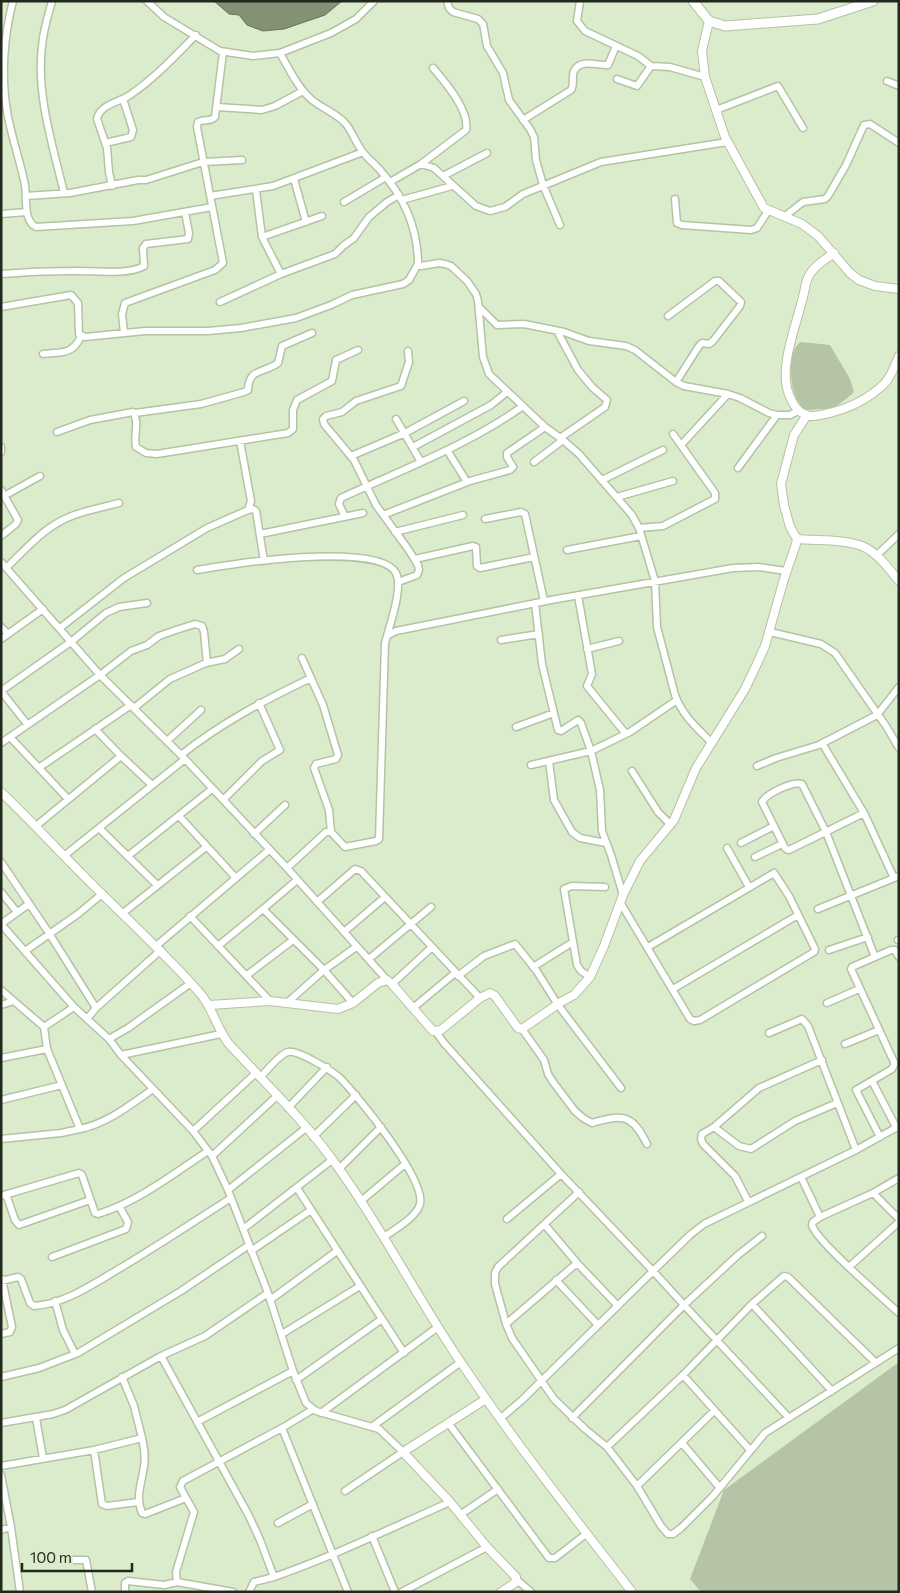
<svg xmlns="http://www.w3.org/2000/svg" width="900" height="1593" viewBox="0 0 900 1593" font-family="Commissioner,sans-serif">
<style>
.green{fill:#b5c4a7}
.water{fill:#839275;stroke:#66725a}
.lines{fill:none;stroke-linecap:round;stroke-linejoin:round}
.minor-casing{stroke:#b3c3a4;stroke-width:9}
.tertiary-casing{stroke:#b3c3a4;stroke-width:10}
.secondary-casing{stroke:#b3c3a4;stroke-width:11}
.minor{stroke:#fff;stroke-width:6}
.tertiary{stroke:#fff;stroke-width:8}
.secondary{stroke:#fff;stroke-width:9}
</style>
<rect width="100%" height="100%" fill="#dbeccc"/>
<path class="green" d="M801 342 830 345 850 379 854 392C848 397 842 403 836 406 831 409 825 409 820 409 816 409 809 411 805 409 789 400 785 350 801 342Z
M899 1362V1592H701L690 1579 724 1490Z"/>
<path class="water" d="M214 1H342L325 15 284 29 263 31 247 25 239 15 229 14Z"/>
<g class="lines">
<defs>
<path id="minor" d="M13 1C4 35 1 76 7 111 11 136 20 160 25 185 27 198 23 221 36 227L133 221 212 207
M52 1C48 16 43 31 42 46 36 95 53 146 64 193
M147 1 164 17 220 51 253 56 280 53 331 33 356 19 374 1
M447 1 449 8 453 12 478 19 483 24 487 46 503 73 509 100 530 129 534 137 536 160 543 185 560 225
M580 1 577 21 585 31 638 56 651 66 670 67 705 77
M280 53C289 69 298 88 312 100 322 108 335 113 344 122 352 130 355 142 362 151 367 158 375 164 380 170 404 197 418 228 418 264L421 266 439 263 445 264 451 266 467 281 476 294 478 301 483 357 489 374 545 427 563 440 579 454 632 515 639 528 655 581 657 627 675 695C682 715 697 728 711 742
M617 79 637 86 651 66
M887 81 899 86
M217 107 262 110 275 106 303 91
M716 110 778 86 803 128
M523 120 571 90C575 84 571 77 574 71 580 58 599 66 608 65L616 46
M105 143 131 137 133 130 123 99
M421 164 434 168 476 206 490 211 505 207 523 194 601 162 727 142
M443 176 487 153
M294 179 306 222
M390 182 421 164 466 130C470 111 445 82 433 68
M112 186 109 172 107 148 97 119C100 104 120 102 130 95 155 78 175 56 196 35
M256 190 262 237 281 274
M26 196 70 193 138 180H146L203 162 242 160
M210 196 273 186 363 152
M675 199 677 223 682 225 751 230 757 228 768 211
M402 200 452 186
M344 202 386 177
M1 214 27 212
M785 216 803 202 825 199 828 196 846 165 864 125 870 124 899 143
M262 237 322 216
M1 274C24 272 48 271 71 271 91 270 126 276 144 266L143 248 146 244 188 239 189 233 185 212
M220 302 281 274 335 254 343 246 354 238 369 217 387 202 399 195
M1 307 71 295 78 303 79 334 85 337 145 331H208L241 328 296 318 331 305 352 295 403 284 409 280 418 264
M480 308 497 325 524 324 564 332 589 341 626 346 635 350 676 382 684 386 728 394 740 398 769 413 777 415H790L798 411
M668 316 715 281H719L741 302 740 306 713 341 709 344 702 343 699 346 676 382
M557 331 578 370 592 387 607 400 605 407 560 438
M124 333 122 314 125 303 215 270 223 263 197 127 198 122C204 119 210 122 215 117L223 52
M43 354C61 352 73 355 81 336
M135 413 201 404 244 392 248 390C249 368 262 374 278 363L282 346 312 333
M396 419 421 462
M57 432 90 420 133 412C140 422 133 436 136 447L146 453 157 454 288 433 293 429V410L297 400 332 381 336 360 358 350
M681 445 728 394
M1 447V452
M413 447 491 405 507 392
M447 450 467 482
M351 456 405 433 464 401
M534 462 563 440
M738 468 777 415
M602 480 663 450
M1 490 18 520 16 524 1 536
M4 496 40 476
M617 497 673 481
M248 510 253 509 256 511 264 561
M383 515 470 481 510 470 513 467 507 457V453L545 427
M345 517 339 504 341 498C403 469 467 446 523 406
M485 519 521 512 525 514 544 601
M639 528 663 526 715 499V493L673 434
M395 532 463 515
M260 534 363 513
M567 550 641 536
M876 556 899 534
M415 559 473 546 476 547 477 566 480 568 534 557
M1 562 100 675 185 759 287 868 387 980
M6 568C23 552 39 533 59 522 77 512 99 508 119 503
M197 570C229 564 379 541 396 573 403 587 391 621 387 636
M398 582 417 575 419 570 418 565 408 549 376 505 354 460 324 424 323 419 326 416 342 412 356 401 401 386 409 362 408 351
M578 596 592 674 587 686 626 734
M535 603 542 664 558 730 561 731 578 720 581 723 591 751 600 790 602 831 611 855 623 895
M1 627 8 634
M60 628 124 578 207 528 248 510 251 501 240 441
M770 632 821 644 835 653 886 726 899 748
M1 639 43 609
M501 640 539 634
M587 649 619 641
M302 658 323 705 338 755 336 759 316 764 314 768 329 810 331 832
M134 708 170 679 206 663 225 659 239 649
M27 724 1 691 72 641 106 613 119 607 147 603
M516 727 554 713
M95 729 121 756 152 785
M10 737 68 799
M167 741 201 710
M1 743 100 675 131 651 147 645 159 636 176 630 195 624 202 626 204 632 207 663
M822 743 864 813 894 878
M181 755C221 723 265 700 311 678
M549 761 554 800 572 832 580 838 606 843
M531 765 591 751 630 732 677 700
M757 766 776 758 819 745 877 715 899 687
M40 767 131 705
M632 771 658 812 671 825
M223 800 262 761 280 750 259 703
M864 813 789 850H788L785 848 762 802C767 793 793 781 802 784L826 832 875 957
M179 816 235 877
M36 826 121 756
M99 828 157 885
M254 834 285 805
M741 843 774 826
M727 848 749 887
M64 856 185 759
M128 856 212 789
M755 857 782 844
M1 862 47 930 96 1008
M287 868 326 832H331L345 847 376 841 379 839 385 643 387 636 396 631 551 600 733 568 759 567 786 571
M297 880 263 909 324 970 353 1003
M1 892 17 912
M317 902 355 869 361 871 480 998
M620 902 690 1019 694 1021 700 1020 814 952 815 949 789 896 774 873 648 947
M818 909 899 876
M123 913 206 847
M190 916 270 1001
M1 924 74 1007
M1 924 29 904
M344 932 385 897
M898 940H899
M156 946 269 850
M218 946 263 909
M161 950 96 1008 87 1019 109 1039 121 1055 193 1131 212 1156 228 1190 268 1293 293 1371 306 1403 316 1411 379 1429 403 1452 345 1491
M829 950 868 937
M25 951 78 914 102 894
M369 959 431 907
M533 967 573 942
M247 975 293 940
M458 976 484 956 515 944 536 970 558 1005 621 1088
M590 977 581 971 577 965 564 889 572 886 605 887
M392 984 432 947
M673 989 798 915
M1 990 44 1027 47 1049 80 1129C108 1123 130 1105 153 1089
M288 1002 324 970 356 947
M827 1003 859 989
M1 1005 14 1001
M413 1008 455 973
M44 1027 74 1007 87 1019
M522 1029 544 1060 548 1074 553 1082 575 1111 583 1118 592 1123C623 1114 632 1114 647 1144
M436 1032 444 1043 561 1174 653 1271 522 1400 501 1418
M769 1033 802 1019 808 1026 856 1150
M109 1039 128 1028 191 983
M845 1044 879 1030
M121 1055 221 1034
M1 1058 47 1049
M260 1078C266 1071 280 1054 288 1052 299 1050 330 1070 339 1077 357 1095 426 1179 420 1204 416 1218 395 1229 384 1237
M872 1081 896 1127
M1 1100 62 1085
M288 1108 327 1067
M714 1127 739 1146 751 1149 795 1121 837 1103
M193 1131 256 1073
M313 1137 356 1095
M880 1137 856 1090 892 1069 894 1065V1062L851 969 852 967 891 950H895L899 957
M1 1139 61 1133 80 1129
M212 1156 277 1096
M339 1169 381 1127
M801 1177 820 1217
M899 1178 873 1193 820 1217 813 1222 812 1225C815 1240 883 1298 899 1313
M297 1188 404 1353
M228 1190 306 1128
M579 1192 498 1267 495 1273V1284L506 1324 512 1338 554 1399 585 1429 607 1447 637 1486 661 1526 668 1534H673L681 1528 713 1496 765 1433 899 1348
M873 1193 899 1219
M6 1194 15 1220 19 1225 90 1200
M1 1196 79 1173 82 1175 95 1213 98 1214C138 1202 173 1174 208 1151
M361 1201 405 1164
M748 1201 735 1176 703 1144 701 1139 702 1134 714 1127 759 1088 822 1060
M507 1219 561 1174
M545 1225 577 1263 618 1306
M243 1229 332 1160
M762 1236 738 1255 684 1305 653 1271 690 1235 704 1224 856 1150 899 1126
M251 1251 311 1210
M52 1257 126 1229 128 1222 119 1206
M849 1267 899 1222
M556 1280 598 1325
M1 1281 18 1277 21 1279 30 1303 34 1306C64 1304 92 1285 117 1270 156 1247 193 1222 231 1198
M270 1300 337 1251
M55 1301 63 1330 75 1354
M752 1304 832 1391
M506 1324 577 1263
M1 1334 10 1332 12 1327 2 1279
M282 1334 360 1286
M161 1356 249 1516 260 1540 274 1577C334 1556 391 1528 450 1502
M683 1375 750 1450
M1 1377 39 1368 78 1353 181 1291 249 1245
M296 1380 382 1319
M312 1410 282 1428 348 1592
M321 1413 438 1327
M36 1418 43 1458
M572 1418 684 1305 789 1418
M197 1422 293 1371
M1 1423 53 1414 65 1410 161 1356 205 1336 268 1293
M449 1424 549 1558H555L586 1534
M373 1426 461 1362
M142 1438C144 1448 146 1457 144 1466 142 1482 135 1497 142 1513L145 1514 186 1498 180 1487 183 1481 282 1428
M682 1443 720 1488
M607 1447 683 1375 752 1304 784 1276 788 1277 875 1362
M94 1450 102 1504 107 1506 138 1502
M1 1466 94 1450 142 1438 134 1406 122 1377
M1 1475 11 1527 20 1592
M637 1486 714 1411
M186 1498 194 1512 176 1572 177 1582 233 1592
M460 1515 498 1489
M278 1523 313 1504
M1 1530 11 1527
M372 1536 395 1592
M73 1560H86L92 1592
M517 1580 531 1592
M125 1592V1583L128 1581 164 1585 177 1582
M249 1592 254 1582 274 1577
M402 1592 487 1547"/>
<path id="tertiary" d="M709 21 702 51 705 77 725 137 764 208 802 224 818 236 850 273 859 280 875 286 899 289
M834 253C822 262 810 268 806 283 801 314 780 359 787 388 790 399 795 411 806 415 812 418 819 415 825 414 848 409 868 400 885 383 892 375 895 365 899 356
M797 539C818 541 843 539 862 546 877 552 889 569 899 581
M1 792C28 818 54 846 81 873 120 913 162 950 199 992 213 1007 216 1028 229 1044 265 1083 306 1122 337 1166 383 1229 418 1300 462 1364 515 1443 574 1517 632 1592
M209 1005 270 1001 338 1009 353 1003 378 983 387 980 392 984 433 1031 441 1030 480 998 490 993 495 996 518 1028 522 1029 561 1002 574 995 590 977 604 946 623 895 640 861 674 820 696 768 745 689 755 668 765 646 784 579 796 544 797 539 790 527 784 505 781 484 794 435 807 415
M486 1399 403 1452 450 1502 487 1547 516 1577 515 1583 501 1592"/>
<path id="secondary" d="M693 1 709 21 725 26 818 19 873 1"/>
</defs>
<use href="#minor" class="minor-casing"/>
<use href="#tertiary" class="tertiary-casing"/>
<use href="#secondary" class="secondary-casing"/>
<use href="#minor" class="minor"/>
<use href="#tertiary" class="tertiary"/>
<use href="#secondary" class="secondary"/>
</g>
<rect width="900" height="1593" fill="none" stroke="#22291c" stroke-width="5"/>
<path d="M22 1563v8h110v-8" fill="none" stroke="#22291c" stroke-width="2.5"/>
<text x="30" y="1563" font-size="15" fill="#22291c" stroke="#dbeccc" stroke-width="4" paint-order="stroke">100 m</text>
</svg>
